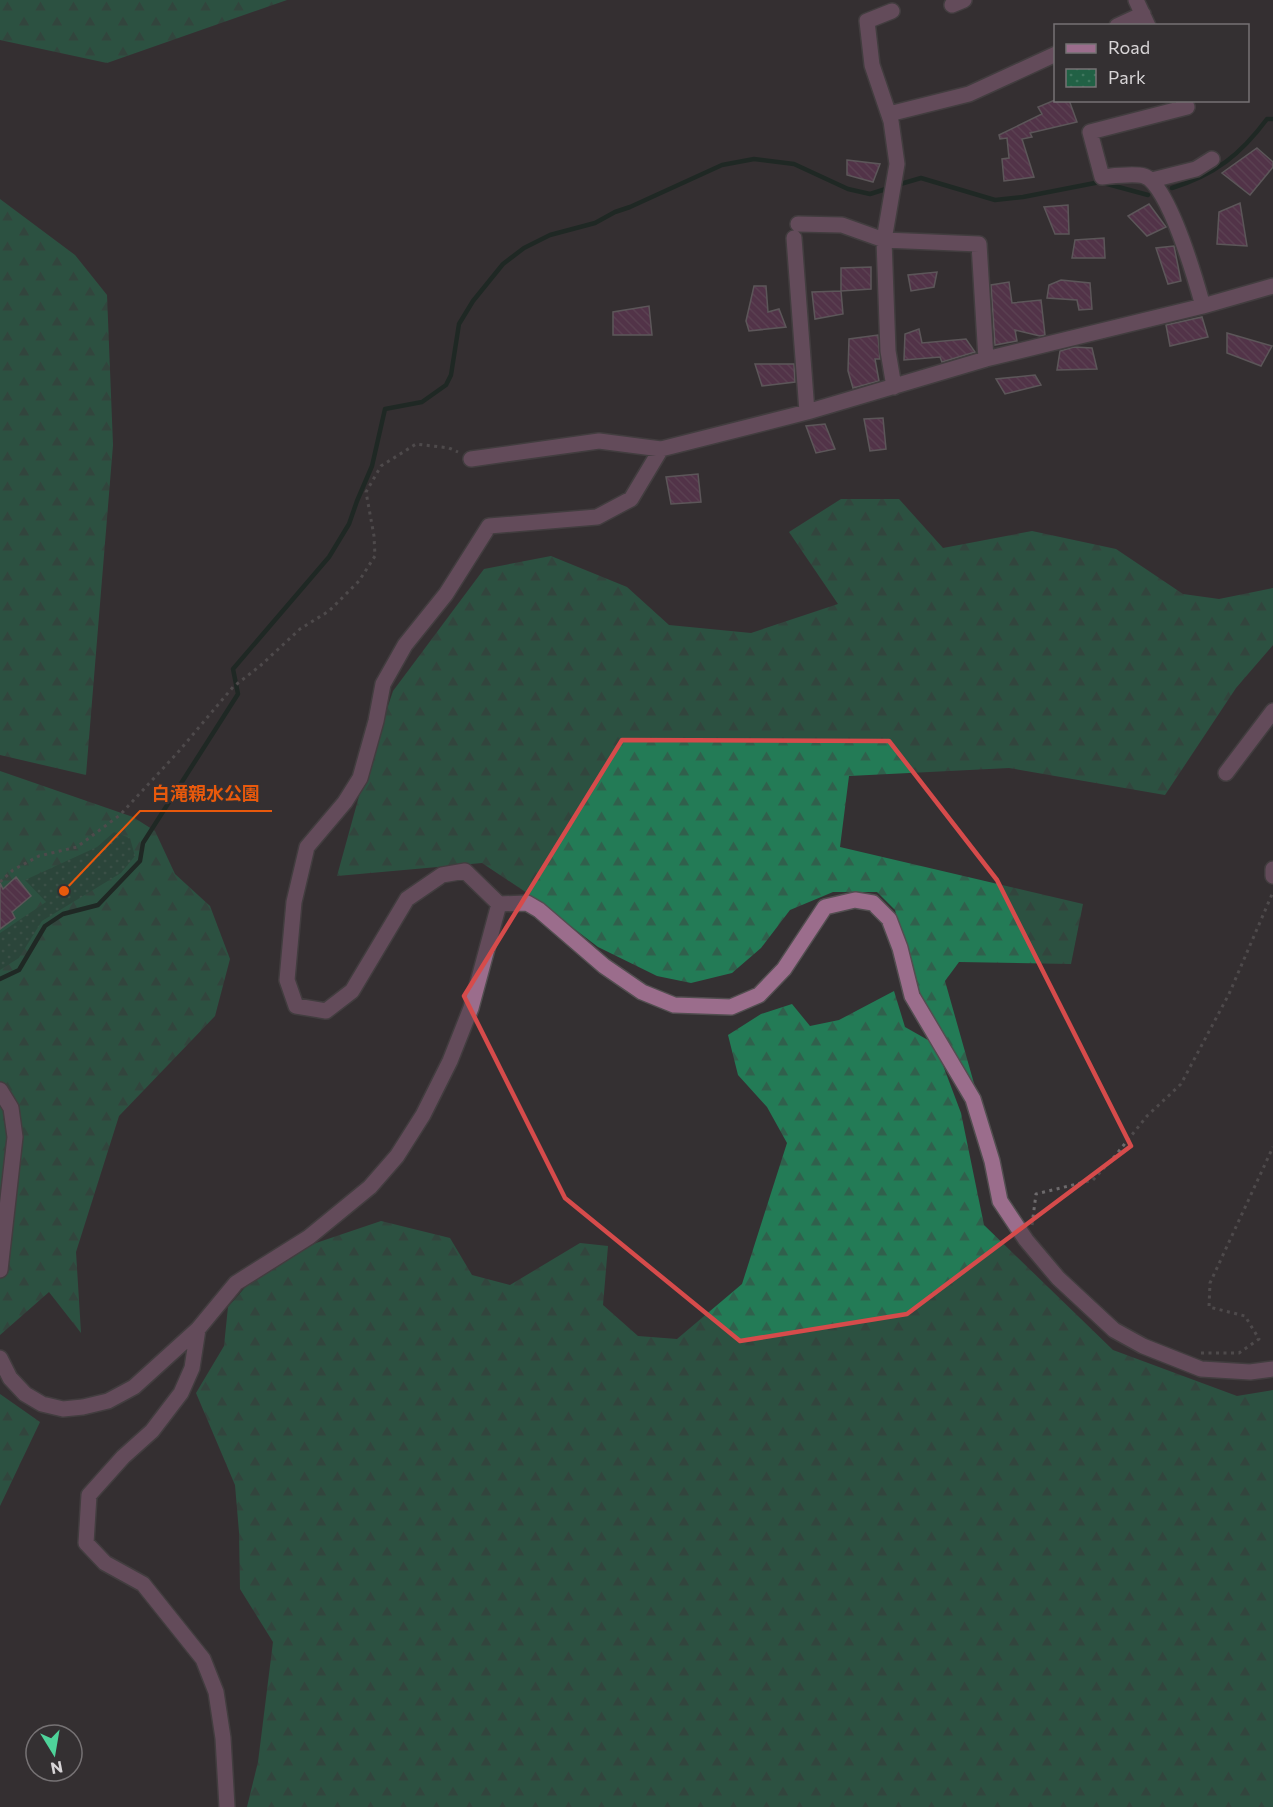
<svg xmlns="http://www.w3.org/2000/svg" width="1273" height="1807" viewBox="0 0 1273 1807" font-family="Commissioner,'Noto Sans JP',sans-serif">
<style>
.forest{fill:url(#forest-firs)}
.park{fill:url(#park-dots)}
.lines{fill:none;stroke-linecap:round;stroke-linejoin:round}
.stream{stroke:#062115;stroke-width:4.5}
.building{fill:url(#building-back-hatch);stroke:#8c868a;stroke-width:1.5}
.minor-casing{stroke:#524e50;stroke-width:18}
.path{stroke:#6d6a6c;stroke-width:3;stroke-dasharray:3 4.5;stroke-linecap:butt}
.minor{stroke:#9b6d8c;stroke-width:15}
.marked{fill:none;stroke:#d64b4b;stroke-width:4.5;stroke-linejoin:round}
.leader{fill:none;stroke:#e8590c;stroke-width:2}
.callout-dot{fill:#e8590c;stroke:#343032;stroke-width:2}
.callout-label{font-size:18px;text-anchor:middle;font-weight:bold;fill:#e8590c;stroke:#343032;stroke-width:4.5;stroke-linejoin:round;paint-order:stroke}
</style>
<defs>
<pattern id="forest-firs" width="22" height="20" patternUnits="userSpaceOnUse" patternTransform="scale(1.5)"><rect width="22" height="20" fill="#237b56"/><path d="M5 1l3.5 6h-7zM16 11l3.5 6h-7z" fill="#30604c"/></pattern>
<pattern id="park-dots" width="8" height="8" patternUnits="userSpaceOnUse" patternTransform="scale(1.5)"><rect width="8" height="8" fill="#216145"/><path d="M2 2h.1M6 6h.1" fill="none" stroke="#40775f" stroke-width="1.8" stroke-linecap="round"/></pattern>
<pattern id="building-back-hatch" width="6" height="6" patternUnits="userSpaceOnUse" patternTransform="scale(1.5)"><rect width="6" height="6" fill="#753964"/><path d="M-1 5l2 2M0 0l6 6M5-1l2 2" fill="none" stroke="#885579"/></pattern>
</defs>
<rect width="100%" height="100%" fill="#343032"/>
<path class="forest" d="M0 0H287L107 63 0 40Z
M0 199 75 255 107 295 113 445 86 775 0 755Z
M841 499H899L943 548 1032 531 1116 549 1183 594 1219 599 1273 588V645L1236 688 1165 795 1009 768 849 776 840 847 1083 904 1071 964 959 962 945 981 990 1140 917 996 895 910 877 892H833L790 910 761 948 732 973 691 983 657 976 598 947 530 895 482 863 337 876 364 778 393 691 484 569 551 556 627 587 669 625 751 633 838 604 789 532Z
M0 771 133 817 155 831 175 874 210 906 230 959 215 1016 119 1116 76 1252 81 1333 49 1292 0 1335Z
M894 991 905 1027 935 1044 961 1113 984 1225 1113 1350 1237 1396 1273 1390V1807H247L258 1762 273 1642 240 1589 239 1532 235 1485 196 1393 224 1346 228 1307 255 1276 316 1243 381 1221 450 1238 472 1275 510 1285 580 1243 608 1246 603 1305 638 1336 677 1339 742 1284 787 1143 767 1107 738 1075 728 1035 761 1014 792 1004 810 1026 839 1020Z
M0 1394 40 1422 0 1506Z"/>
<path class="park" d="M114 832 130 838 135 856 121 873 42 921 19 958 0 970V933L46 902 25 880 97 847Z"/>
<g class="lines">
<path class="stream" d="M897 185 921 178 995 200 1023 197 1100 182 1148 195
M1172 188C1215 175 1241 154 1267 119H1273
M0 979 19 970 45 926 63 914 98 905 140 861 143 843 238 694 233 669 329 557 349 524 357 501 372 466 385 409 422 402 446 385 451 375 459 324 473 301 503 264 524 248 550 235 595 223 615 212 630 207 722 165 754 159 794 164 848 189 870 194 889 188"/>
</g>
<path class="building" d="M1055 100H1069L1077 122 1030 133 1032 137 1022 139 1034 177 1004 181 1002 159 1009 158 1007 138 1000 139 999 135 1042 114 1038 107Z
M1257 148 1273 162V167L1250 195 1222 173Z
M847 160 880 164 873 182 847 175Z
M1240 203 1247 246 1217 244 1219 212Z
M1149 204 1166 227 1147 236 1128 216Z
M1068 205 1069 234H1055L1044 207Z
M1104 238 1105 258H1072L1075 240Z
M1174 246 1181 281 1168 284 1156 248Z
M871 267V289L841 291V268Z
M937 272 934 287 911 291 908 275Z
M1061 280 1090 283 1092 309 1079 310 1077 300 1047 298 1049 285Z
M1009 282 1012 303 1041 300 1045 335 1040 336 1015 330 1017 341 995 345 991 285Z
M754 286H766L768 312 779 309 786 327 749 331 746 321Z
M841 291 843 314 815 319 812 292Z
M649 306 652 335H613V312Z
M1202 317 1208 337 1170 346 1166 325Z
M919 329 922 343 966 339 975 352 942 362 940 357 904 360 905 334Z
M1227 333 1272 346 1261 366 1227 353Z
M878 335 880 359H875L879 381 853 388 848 371 849 339Z
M1074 347 1092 348 1097 369 1057 370 1060 351Z
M755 364H794L795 382 762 386Z
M1035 375 1041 385 1005 394 996 379Z
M883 418 886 449 870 451 864 419Z
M825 424 835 449 816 453 806 426Z
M698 474 701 502 671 504 666 477Z
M16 877 31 896 12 912 15 918 0 929V883L3 889Z"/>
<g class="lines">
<defs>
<path id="minor" d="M1136 0 1148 26
M952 5 964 0
M892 11 867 21 872 65 891 121 897 164 884 240 888 351 894 387
M1117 26 1143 14
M1183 100 1187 107 1090 132 1102 177C1113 176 1134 173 1144 176 1168 183 1196 281 1203 306
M889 114 969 94 1056 54
M1152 180 1196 169 1212 159
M798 224 842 225 884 240 979 244 986 359
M794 238 807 412
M1273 286 1203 306 986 359 807 412 661 449 631 499 597 517 489 526 446 594 405 645 383 684 376 721 360 778 345 802 307 847 294 902 287 980 296 1006 326 1011 352 991 407 899 442 875 465 871 499 904 527 903 539 910 604 966 642 992 674 1005 731 1007 759 995 784 969 825 907 855 900 873 903 889 919 900 948 912 996 973 1099 992 1161 1000 1201 1026 1240 1058 1278 1114 1330 1143 1346 1201 1369 1250 1372 1273 1369
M471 459 599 441 661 449
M1226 773 1273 711
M1273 869V876
M0 1090 11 1108 15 1137 0 1270
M198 1329 192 1368 181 1393 152 1431 123 1457 89 1495 86 1543 105 1563 143 1584 203 1659 216 1692 223 1738 227 1807
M0 1358 10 1378 25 1394 42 1404 63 1409 83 1407 108 1401 134 1387 198 1329 236 1283 309 1237 370 1187 397 1156 423 1115 450 1061 471 1008 499 904"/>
</defs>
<use href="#minor" class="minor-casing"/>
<path class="path" d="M0 882 13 870 39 856 77 847 120 815 179 751 233 687 260 666 300 629 329 611 359 581 375 556 374 536 366 492 381 466 416 444 449 448 458 452
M1032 1225 1036 1194 1093 1180 1115 1156 1147 1116 1181 1084 1229 994 1273 892
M1201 1353H1239L1259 1339 1245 1316 1209 1307 1210 1283 1273 1147"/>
<use href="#minor" class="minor"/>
</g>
<path d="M0 0H1273V1807H0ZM622 740 889 741 997 880 1131 1146 907 1314 740 1341 565 1198 464 996Z" fill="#343032" fill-opacity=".55" fill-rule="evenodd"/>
<path class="marked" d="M622 740 889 741 997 880 1131 1146 907 1314 740 1341 565 1198 464 996Z"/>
<path class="leader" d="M64 891L140 811H272"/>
<circle class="callout-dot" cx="64" cy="891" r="6"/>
<g class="callout-label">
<text x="206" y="800">白滝親水公園</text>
</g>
<rect x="1054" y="24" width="195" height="78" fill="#343032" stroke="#767274" stroke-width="1.5"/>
<rect x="1066" y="44" width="30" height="9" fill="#9b6d8c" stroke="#767274" stroke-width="1.5"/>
<text x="1108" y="54" font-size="18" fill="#d8d5d7">Road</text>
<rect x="1066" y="69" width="30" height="18" fill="url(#park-dots)" stroke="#767274" stroke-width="1.5"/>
<text x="1108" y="84" font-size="18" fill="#d8d5d7">Park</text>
<g transform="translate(54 1753) rotate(169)"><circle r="28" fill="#343032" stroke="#767274" stroke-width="1.5"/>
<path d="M0-4.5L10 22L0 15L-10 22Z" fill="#4ed39a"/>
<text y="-9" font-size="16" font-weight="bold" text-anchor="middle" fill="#d8d5d7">N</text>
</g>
</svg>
